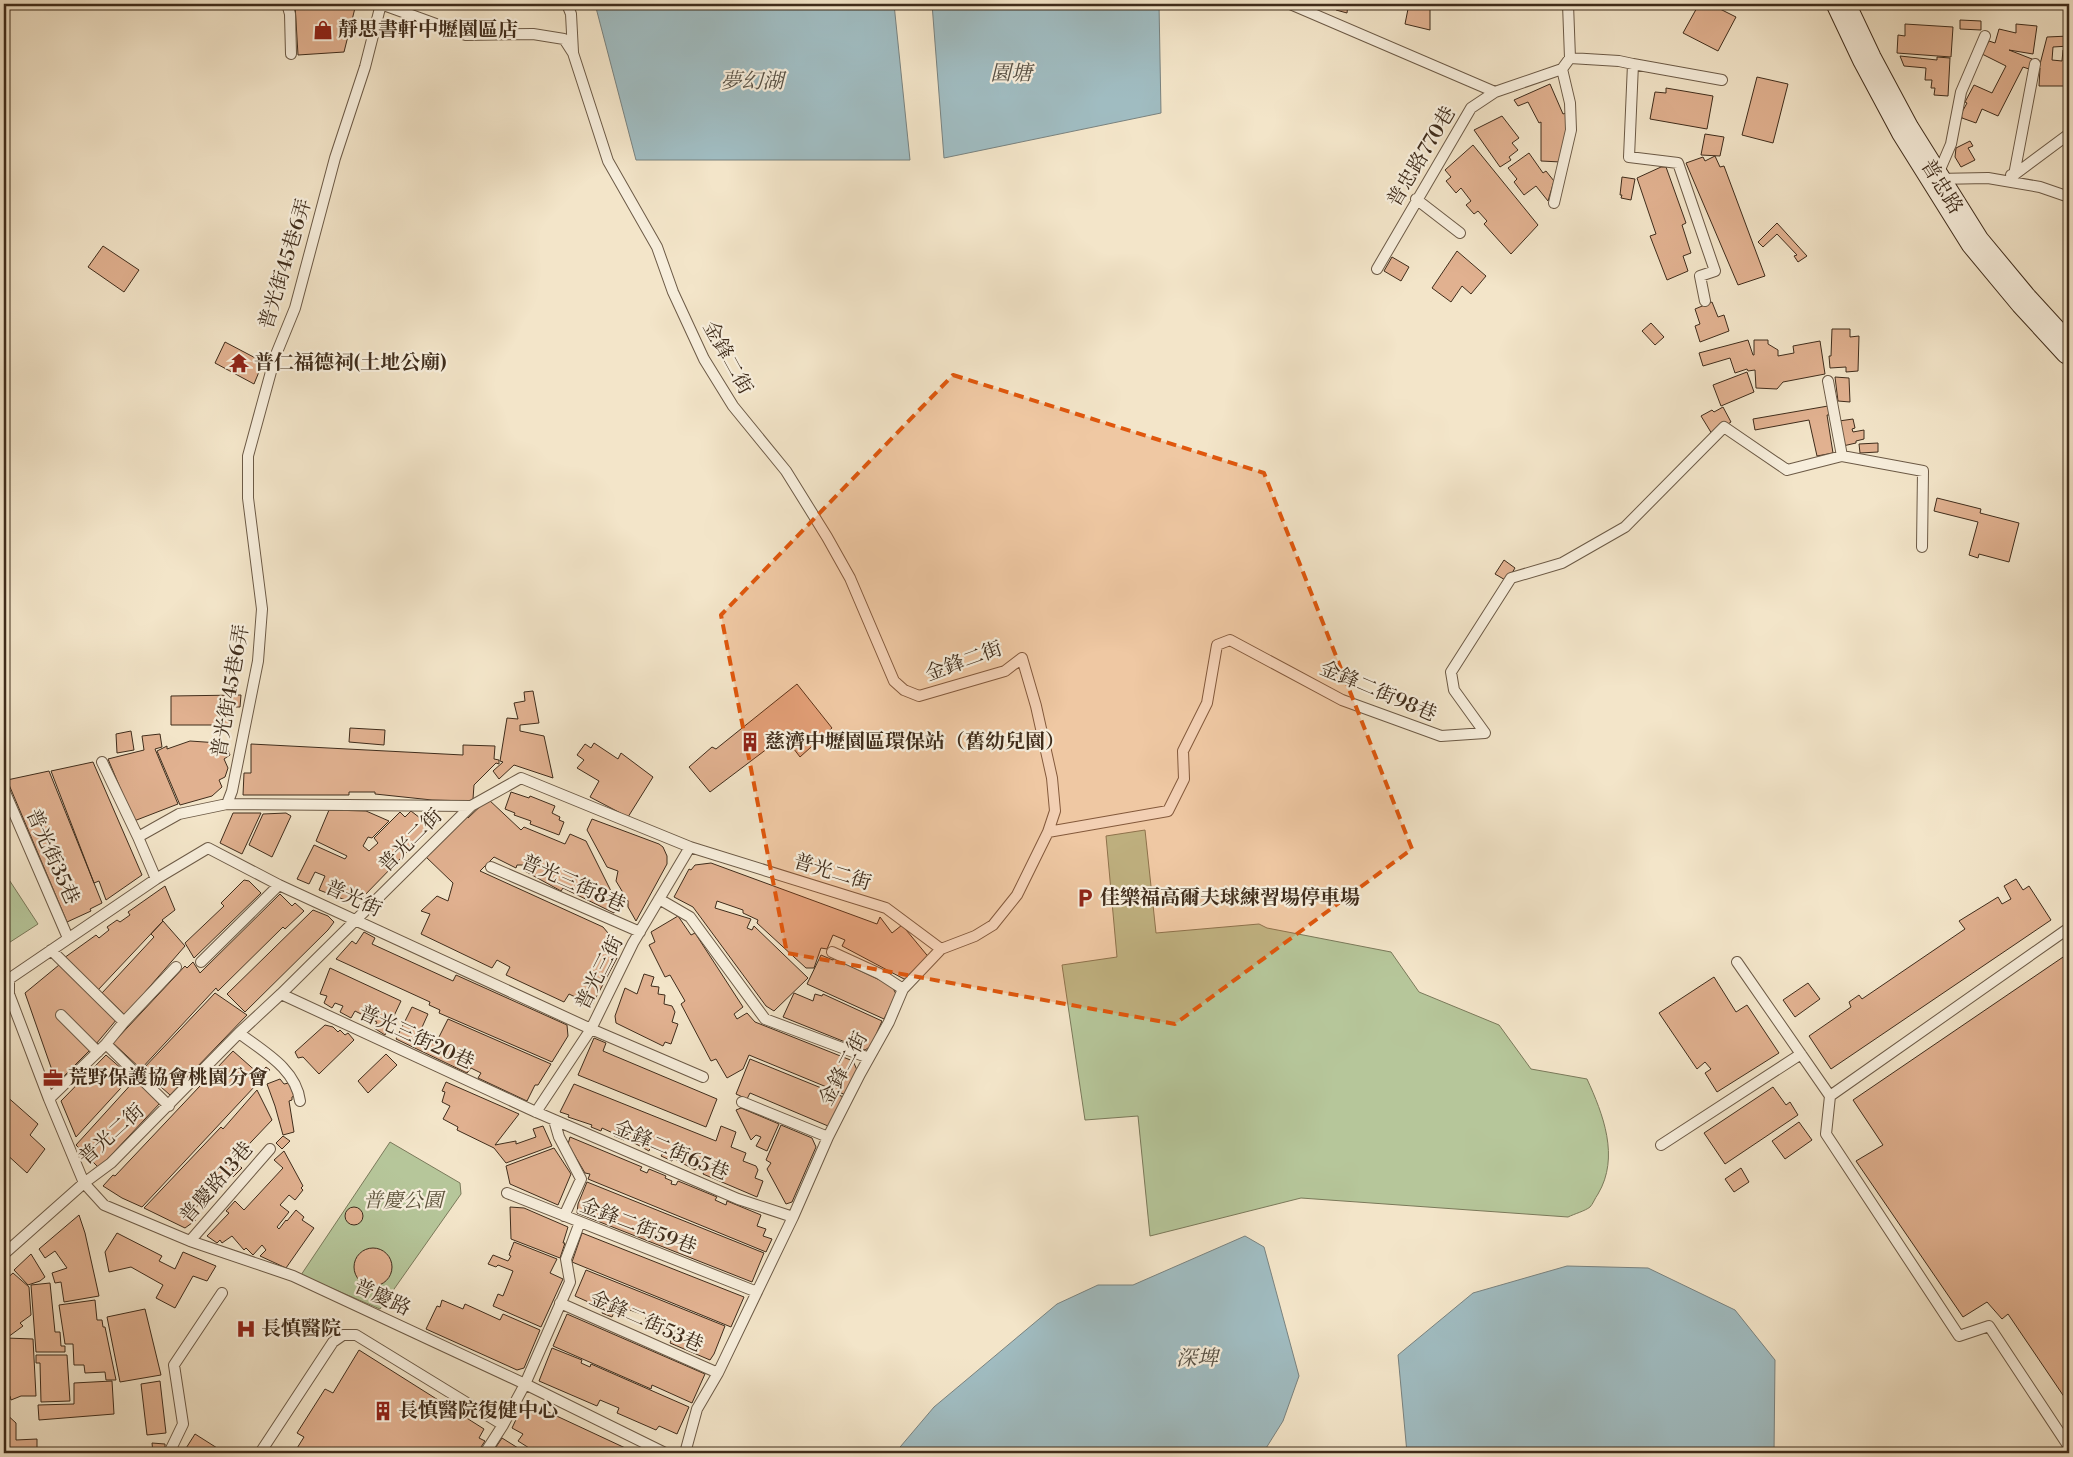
<svg xmlns="http://www.w3.org/2000/svg" width="2073" height="1457" viewBox="0 0 2073 1457" font-family="'Libre Bodoni','Noto Serif TC',serif">
<style>
.green{fill:#b6c69a;stroke:#7a795a}
.water{fill:#a0bcc1;stroke:#79827f}
.building{fill:#e1b190;stroke:#3f2c1b}
.lines{fill:none;stroke-linecap:round;stroke-linejoin:round}
.lane-casing{stroke:#6c5a46;stroke-width:12}
.secondary-casing{stroke:#3f2c1b;stroke-width:30}
.lane{stroke:#f7eedc;stroke-width:10}
.secondary{stroke:#f7eedc;stroke-width:28}
.marked{fill:#e0570d;fill-opacity:0.2;stroke:#e0570d;stroke-width:4;stroke-dasharray:10 6;stroke-linejoin:round}
.labels{text-anchor:middle;dominant-baseline:central;stroke-width:4.5;stroke-linejoin:round;paint-order:stroke}
.poi-label{font-size:20px;font-weight:bold;fill:#3f2c1b;stroke:#f7eedc;text-anchor:start}
.street-label{font-size:20px;fill:#3f2c1b;stroke:#f7eedc}
.park-label{font-size:20px;font-style:italic;fill:#5d523b;stroke:#f7eedc}
.water-label{font-size:21px;font-style:italic;fill:#575044;stroke:#f7eedc}
</style>
<rect width="100%" height="100%" fill="#f3e5c9"/>
<filter id="stains"><feTurbulence type="fractalNoise" baseFrequency=".004" numOctaves="4"/><feColorMatrix values="0 0 0 0 .2 0 0 0 0 .09 0 0 0 0 .02 0 0 0 .5 -.17"/></filter>
<radialGradient id="worn" r=".72"><stop offset=".6" stop-color="#630" stop-opacity="0"/><stop offset="1" stop-color="#630" stop-opacity=".3"/></radialGradient>
<path class="green" d="M1145 830 1156 933 1259 924 1267 928 1391 952 1419 992 1499 1025 1531 1069 1587 1079C1603 1114 1620 1157 1598 1194 1595 1198 1593 1204 1590 1207 1585 1211 1574 1214 1568 1217L1301 1198 1150 1236 1138 1116 1085 1120 1062 965 1117 957 1106 836Z
M4 872 38 924 4 946Z
M390 1142 460 1183 461 1194 380 1309 301 1275Z"/>
<path class="water" d="M595 4H894L910 160H636Z
M932 4H1159L1161 113 944 158Z
M1245 1236 1264 1247 1299 1376 1283 1421 1263 1453H895L934 1407 1057 1304 1098 1285H1133Z
M1567 1266 1648 1268 1735 1310 1775 1360 1774 1453H1407L1398 1355 1473 1293Z"/>
<path class="building" d="M295 4H353L355 8 344 52 298 55Z
M1337 4H1348L1347 13 1336 10Z
M1409 4H1430V30L1405 24Z
M1699 4H1710L1736 17 1718 51 1683 33Z
M1731 4H1742L1740 8Z
M1960 20 1981 21V30L1960 29Z
M1905 24 1953 27 1951 57 1897 53 1898 35 1905 36Z
M2016 24 2037 26 2033 54 2009 50 2032 59 2029 69 2023 67 1998 116 1982 109 1976 123 1962 118 1961 114 1967 103 1965 102 1974 85 1992 93 2006 66 1982 54 1989 41 1995 43 1999 29 2016 33Z
M2069 36V46L2053 47 2052 60 2062 61 2063 50H2069V86H2039L2040 68H2039L2047 37Z
M1900 56 1937 60V57L1950 58 1948 96 1934 95 1935 88H1931L1932 80H1925L1926 68 1904 66Z
M1757 77 1788 84 1773 143 1742 135Z
M1550 84 1563 114 1568 112 1567 132 1561 162 1541 161V122L1539 123 1528 102 1518 106 1514 100Z
M1666 88 1713 96 1707 129 1650 119 1655 92 1666 93Z
M1502 116 1519 138 1512 143 1518 150 1509 157 1511 160 1500 167 1474 130Z
M1705 134 1724 137 1720 156 1701 155Z
M1970 141 1973 146 1968 148 1975 160 1961 167 1955 157 1956 148Z
M1473 145 1538 225 1511 254 1484 224 1487 221 1478 211 1474 214 1466 205 1471 201 1461 188 1456 193 1446 181 1451 177 1445 170Z
M1529 153 1543 173 1546 171 1554 181 1548 201 1536 186 1524 195 1514 182 1517 179 1508 168Z
M1715 156 1720 167 1724 166 1765 276 1738 285 1686 163 1703 157 1705 161Z
M1661 167H1666L1686 223 1682 225 1691 253 1683 256 1688 271 1667 280 1650 236 1656 234 1637 178Z
M1622 177 1635 179 1631 200 1621 198 1622 195H1620Z
M1777 223 1807 256 1798 262 1794 256 1797 255 1777 234 1763 247 1758 242Z
M103 246 139 270 124 292 88 267Z
M1457 251 1486 276 1471 294 1462 286 1451 302 1432 288Z
M1392 257 1409 267 1401 281 1384 271Z
M1712 302 1718 317 1724 315 1729 331 1700 342 1695 326 1700 324 1695 309Z
M1651 323 1664 337 1655 345 1642 331Z
M1832 329H1850V337L1859 336 1858 371 1846 372V367L1830 368 1829 356H1831Z
M1748 340 1753 355H1754V340H1768V344L1778 350V356L1794 353 1793 346 1820 341 1825 374 1783 382 1777 389 1756 388 1755 370 1748 371 1747 369 1735 373 1730 358 1703 366 1699 353Z
M225 342 263 362 254 384 215 363Z
M1747 372 1754 392 1721 406 1713 385Z
M1835 377 1849 378 1850 402 1838 401Z
M1828 406 1830 415H1827L1833 453 1817 456 1809 420 1755 430 1753 419Z
M1723 407 1731 422 1712 434 1701 416 1712 410 1714 412Z
M1853 419 1855 428 1852 429 1853 432 1864 430V439L1856 441V443L1843 446 1839 421Z
M1878 443V452L1860 453 1859 444Z
M1937 498 1981 509 1980 513 2019 523 2009 562 1979 554 1978 558 1969 555 1978 522 1934 511Z
M1504 560 1515 568 1507 581 1495 574Z
M797 684 832 728 800 757 784 736 710 792 689 767 712 747 716 749Z
M533 691 539 723 520 725V731L544 736 553 778 514 765 499 779 493 771 503 762 500 761 507 718 518 719 514 703 525 701 524 692Z
M241 695 240 707H231L230 725H171V696Z
M350 728 385 730 384 745 349 742Z
M131 731 134 750 117 753 116 734Z
M160 734 162 747 155 749 178 804 134 821 108 759 144 750 142 736Z
M190 741 219 743V747L225 744 230 755 224 759 228 768 225 777 219 780 222 787 212 796 180 805 157 751 167 746V749Z
M594 743 618 759 621 753 653 777 628 817 590 797 599 781 577 768 584 760 577 755 585 744 591 748Z
M251 744 463 755V745L495 746 494 759 499 760V764L496 763 474 785 473 799 470 801 432 800 375 794V792H349V795H243L244 773H251Z
M93 762 142 875 106 900 99 881 94 883 51 771Z
M49 771 102 903 90 909 91 911 67 922 7 780Z
M511 792 529 798 530 796 555 806 552 813 560 817 559 820 564 822 559 835 530 824 531 821 514 815 515 813 505 809Z
M488 799 521 830 524 827 565 844 570 834 586 841 618 905 614 913 563 888 561 891 523 870 525 865H517L516 868 494 857 480 871 603 927 608 933 606 941 617 952V958L592 1005 569 994 564 1002 506 975 510 967 497 960 492 968 421 934 430 914 421 911 437 896 448 901 453 883 425 856 467 816 468 818Z
M329 810 366 811 389 821 372 838 368 837 363 846 369 851 378 843 374 838 400 812 405 817 411 811 420 818 424 814 434 824 361 899 348 901 319 890 325 876 315 872 309 884 297 879 314 845 345 859 347 856 316 841Z
M233 813H261L242 854 220 843Z
M286 813 291 816 272 857 249 845 263 814Z
M592 819 659 844 663 847 667 856V864L636 921 628 907V901L616 881 618 871 607 867 587 830Z
M711 863 877 924 880 917 892 933 902 925 931 960 911 979H904L842 946 845 940 833 935 827 949 821 948 814 968H806L757 923 758 920 743 913V910L717 901 715 908 751 919 747 928 752 930 754 926 808 978 774 1011 766 1006 693 907 674 897 689 869 691 870 695 865Z
M2016 879 2023 890 2029 886 2051 920 1831 1069 1809 1036 1851 1007 1849 1002 1859 995 1862 999 1965 929 1959 921 1998 897 2002 904 2011 899 2004 886Z
M244 880 249 881 261 893 194 958 185 943 224 906 221 903Z
M165 886 175 910 162 920 163 921 98 990 64 958 96 935 99 938 109 930 107 927 117 920 120 922 130 915 128 912Z
M280 894 292 906 295 903 304 911 285 929 283 927 218 991 216 988 141 1069 113 1043 185 966 187 968 193 962 200 973Z
M313 910 328 916 334 922 328 930 245 1012 227 994Z
M678 916 691 935 695 933 743 1007 734 1014 737 1019 747 1013 755 1022 853 1061 857 1070 846 1095 749 1055 743 1069 727 1078 716 1059 711 1061 681 1004 685 1001 670 975 665 977 649 945 655 942 651 932Z
M163 921 185 946 125 1015 102 993 154 937 151 934Z
M364 932 375 938 372 944 453 981 456 975 567 1025 568 1036 552 1062 439 1013 440 1010 429 1005 430 1002 336 959 352 941 356 944Z
M2069 953V1404L2008 1314 2002 1319 1987 1302 1963 1317 1856 1161 1883 1145 1853 1100Z
M821 955 833 960 834 958 892 986 896 994 884 1019 807 984Z
M59 965 77 983 117 1019 96 1044 60 1080 53 1073 25 993Z
M330 968 401 1001 385 1035 374 1028 377 1022 355 1011 351 1018 340 1012 343 1006 335 1003 332 1008 324 1003 327 996 320 994Z
M644 974 654 977 651 986 659 987 658 994 665 995 664 1004 672 1006 675 1012 672 1022 678 1024 671 1044 665 1042 663 1046 616 1023 615 1016 625 988 637 994Z
M1714 977 1736 1012 1747 1005 1779 1053 1717 1092 1705 1073 1711 1069 1705 1062 1697 1069 1659 1013Z
M1808 983 1820 999 1795 1017 1783 1000Z
M215 993 247 1015 170 1095 142 1070Z
M794 993 813 1001 815 994 822 996 823 994 882 1021 871 1046 865 1050 783 1017Z
M412 1007 428 1014 419 1034 437 1041 448 1019 551 1064 538 1085H535L527 1101 478 1078 481 1073 471 1068 467 1073 396 1039Z
M325 1025 333 1027 338 1032 340 1030 345 1035 348 1033 354 1040 319 1074 303 1057 298 1058 295 1052Z
M594 1038 606 1043 603 1051 717 1099 706 1127 578 1075Z
M233 1051 259 1074 266 1067 270 1070 142 1207 122 1198 103 1186 113 1175 115 1176Z
M386 1054 397 1065 368 1093 358 1081Z
M106 1055 131 1077 76 1137 61 1101Z
M750 1059 846 1098 828 1126 750 1093 747 1099 736 1094Z
M280 1079 284 1084 289 1083 294 1096 292 1097V1100L289 1101 294 1132 283 1135 275 1106 267 1084Z
M135 1080 160 1103 99 1168 76 1145Z
M446 1082 519 1114 495 1145 516 1141V1144L536 1137 533 1129 543 1126 552 1146 506 1163 494 1148 457 1130 458 1127 443 1119 450 1106 442 1102 445 1092 442 1091Z
M574 1084 716 1141 721 1126 736 1132 731 1147 746 1153 743 1161 756 1166 758 1170 755 1178 763 1181 757 1197 703 1174 704 1172 696 1168 695 1170 673 1158 672 1161 661 1156 663 1153 650 1148 649 1151 625 1138 624 1140 614 1136 615 1134 602 1128 601 1131 591 1127 592 1125 568 1117 569 1115 560 1112Z
M1773 1087 1786 1105 1790 1102 1798 1115 1725 1164 1704 1133Z
M257 1090 272 1120 234 1160 242 1168 233 1177 226 1171 205 1190 209 1193 205 1197 202 1195 196 1201 200 1203 189 1215 196 1220 185 1228 144 1208 221 1127 223 1129Z
M4 1094 38 1124 30 1135 45 1149 27 1173 4 1152Z
M741 1108 779 1124 767 1151 756 1146 761 1137 756 1135 751 1140 736 1110Z
M1799 1122 1812 1140 1785 1159 1772 1141Z
M781 1125 812 1138 816 1147 792 1202 786 1204 767 1169 771 1163 766 1160Z
M283 1136 290 1141 282 1149 276 1143Z
M570 1137 642 1167 640 1170 647 1173 649 1169 666 1176 665 1178 672 1181 671 1184 676 1185 678 1181 717 1197 715 1200 726 1205 727 1201 761 1215 757 1226 766 1229 763 1236 772 1239 766 1252 588 1179 590 1174 585 1173 568 1144Z
M554 1148 571 1174 558 1205 510 1184 506 1166Z
M284 1151 303 1186 301 1188 303 1190 295 1200 289 1195 280 1205 289 1212 277 1227 279 1229 286 1220 287 1221 296 1210 304 1217 302 1220 314 1228 286 1268 260 1256 266 1250 262 1245 253 1255 246 1248 244 1250 232 1236 222 1243 220 1240 217 1243 207 1236 229 1213 226 1211 235 1201 244 1210 283 1168 274 1160Z
M1741 1168 1749 1182 1734 1192 1725 1179Z
M587 1182 764 1253 752 1282 577 1213 578 1204Z
M510 1207 524 1208 568 1227 563 1243H565L560 1258 511 1239Z
M345 1216a9 9 0 1 1 18 0a9 9 0 1 1-18 0Z
M79 1215 85 1233 99 1296 64 1302 61 1282 55 1283 52 1273 67 1268 55 1251 45 1258 39 1249Z
M117 1233 162 1256 159 1261 175 1269 183 1252 216 1266 207 1281 193 1276 175 1308 156 1298 163 1285 131 1267 109 1272 105 1252Z
M582 1233 744 1297 731 1327 572 1262Z
M514 1242 557 1259 550 1273 563 1279 541 1327 493 1306 498 1294 503 1296 513 1271 498 1265 496 1267 488 1264 493 1255 508 1261 511 1256 509 1255Z
M354 1267a19 19 0 1 1 38 0a19 19 0 1 1-38 0Z
M31 1254 45 1277 40 1281 28 1285 14 1270Z
M586 1270 725 1326 714 1354 710 1360 670 1343 676 1329 667 1325 663 1333 643 1324 647 1316 627 1309 624 1316 614 1312 612 1317 602 1313 604 1309 575 1296Z
M13 1273 29 1287 31 1315 20 1323 23 1326 8 1337 4 1332V1281Z
M50 1283 55 1332H60L61 1346H65V1352H36L31 1285Z
M95 1300 97 1320H102L103 1327H105L116 1380H106L105 1372 85 1373 84 1365H74L73 1344H65L59 1305Z
M442 1300 463 1309 465 1304 500 1320 503 1314 540 1330 524 1368 517 1370 426 1329 437 1306 440 1307Z
M145 1309 161 1375 120 1382 107 1317Z
M567 1314 705 1374 692 1403 652 1385 651 1389 553 1346Z
M4 1336 6 1338 33 1339 36 1396H21L11 1400 10 1396 4 1397Z
M552 1348 582 1360 581 1363 590 1367 591 1364 689 1407 677 1434 659 1426 656 1430 617 1413 619 1408 600 1400 597 1406 539 1381Z
M359 1350 484 1429 479 1438 485 1441 477 1453H294L304 1437 297 1433 325 1389 333 1393Z
M36 1355H67L70 1401 41 1402 40 1363H36Z
M112 1381 114 1414 39 1420 38 1405 74 1404V1383Z
M160 1381 166 1433 147 1435 141 1384Z
M533 1405 636 1453H537L518 1441 523 1434 512 1428 521 1409Z
M4 1412 16 1423V1440L37 1439V1453H4Z
M195 1434 225 1453H183Z
M502 1438 526 1453H492Z
M152 1443 165 1444V1453H153Z"/>
<g class="lines">
<defs>
<path id="lane" d="M287 4 290 14 291 54
M381 4 466 35 533 34 564 39 573 53 608 161 657 247 673 292 704 359 733 406 786 471 827 537 850 578 894 681 904 690 919 696 1005 671 1022 658 1036 706 1052 778 1055 811 1048 832 1017 895 993 925 975 936 941 949 903 989 889 1022 860 1074 828 1137 793 1217 718 1373 697 1409 685 1453
M567 4 571 14 573 52
M1290 4 1495 92
M1568 4 1570 58 1619 61 1633 64 1629 157 1678 163 1715 271 1700 276 1705 301
M1985 36 1961 92 1951 144 1936 179 1988 178 2040 187 2069 197
M1633 64 1722 80
M2011 175H2014L2069 134
M2014 175 2035 64
M1416 199 1460 233
M1554 203 1571 130 1570 103 1562 69
M1377 269 1471 108 1495 92 1562 69 1570 58
M1828 381 1842 456
M102 762 138 837
M4 790 68 938
M227 804 232 791 258 661 262 609 248 498V456L275 357 295 308 335 158 365 67 381 4
M1048 832 1168 811 1184 779 1183 751 1207 703 1217 645 1230 640 1342 700 1441 736 1485 733 1454 690 1451 672 1511 578 1562 563 1625 527 1724 427 1787 470 1842 456 1923 471 1922 547
M491 867 640 932
M156 879 138 837 179 814 227 804 471 806
M659 899 690 917 765 1019 869 1058
M51 950 124 1022
M832 952 880 974 903 989
M201 962 279 885
M1737 962 1830 1096 1826 1134 1959 1336 1989 1326 2069 1447
M281 994 536 1112 738 1199 793 1217
M61 1015 98 1052
M239 1033C264 1052 296 1069 300 1101
M106 1044 169 1106
M1830 1096 2069 928
M49 1099 106 1044 124 1022 176 967
M742 1102 828 1137
M536 1112 591 1029 633 943 690 847
M554 1120 559 1137 581 1179 564 1216
M1661 1145 1801 1054
M507 1193 757 1292
M190 1241 270 1149
M4 1254 84 1183 111 1163 239 1033 281 994 471 806 521 778 690 847 886 908 941 949
M560 1303 718 1373
M169 1453 183 1424 174 1365 222 1293
M260 1453 333 1342 343 1335H356L503 1425
M485 1453 503 1425 525 1384 570 1282 566 1259 580 1222
M665 1453 525 1384 293 1276 190 1241 104 1205 84 1183 49 1099 9 994V979L156 879 208 848 279 885 591 1029 703 1077"/>
<path id="secondary" d="M1841 4 1867 59 1905 130 1975 242 2024 301 2069 350"/>
</defs>
<use href="#lane" class="lane-casing"/>
<use href="#secondary" class="secondary-casing"/>
<use href="#lane" class="lane"/>
<use href="#secondary" class="secondary"/>
</g>
<path class="marked" d="M953 375 1264 473 1412 849 1175 1024 787 953 721 615Z"/>
<defs>
<symbol id="shop-bare" viewBox="-9 -9 18 18"><path d="M-5-2.5h2.3a2.7 3.5 0 0 1 5.4 0H5L5.5 6h-11ZM-1.5-2.5h3a1.5 2.3 0 0 0-3 0Z" fill="#8f2418" stroke="#f7eedc" stroke-width="2.5" paint-order="stroke"/></symbol>
<symbol id="temple-bare" viewBox="-9 -9 18 18"><path d="M0-6L5-2H3V0L6.5 2.5H4V6H1.5V3h-3V6H-4V2.5H-6.5L-3 0V-2H-5Z" fill="#8f2418" stroke="#f7eedc" stroke-width="2.5" paint-order="stroke"/></symbol>
<symbol id="building-bare" viewBox="-9 -9 18 18"><path d="M-4-6H4V6H1V3H-1V6H-4ZM-2.5-4.3h1.7v1.8h-1.7ZM.8-4.3h1.7v1.8H.8ZM-2.5-1h1.7V.8h-1.7ZM.8-1h1.7V.8H.8Z" fill="#8f2418" stroke="#f7eedc" stroke-width="2.5" paint-order="stroke"/></symbol>
<symbol id="parking-bare" viewBox="-9 -9 18 18"><path d="M-3.5-5.5H1a3.5 3.5 0 0 1 0 7H-1V5.5H-3.5ZM-1-3.4V-.6H.8a1.4 1.4 0 0 0 0-2.8Z" fill="#8f2418" stroke="#f7eedc" stroke-width="2.5" paint-order="stroke"/></symbol>
<symbol id="office-bare" viewBox="-9 -9 18 18"><path d="M-6-3h4V-5.5h4V-3h4V5H-6ZM-1-4.5V-3h2v-1.5ZM-6 0V1H6V0Z" fill="#8f2418" stroke="#f7eedc" stroke-width="2.5" paint-order="stroke"/></symbol>
<symbol id="hospital-bare" viewBox="-9 -9 18 18"><path d="M-5-5h3v3.5h4V-5h3V5h-3V1.5h-4V5h-3Z" fill="#8f2418" stroke="#f7eedc" stroke-width="2.5" paint-order="stroke"/></symbol>
</defs>
<g fill-rule="evenodd">
<use href="#shop-bare" x="309" y="16" width="28" height="28"/>
<use href="#temple-bare" x="225" y="349" width="28" height="28"/>
<use href="#building-bare" x="736" y="728" width="28" height="28"/>
<use href="#parking-bare" x="1071" y="884" width="28" height="28"/>
<use href="#office-bare" x="39" y="1064" width="28" height="28"/>
<use href="#hospital-bare" x="232" y="1315" width="28" height="28"/>
<use href="#building-bare" x="369" y="1397" width="28" height="28"/>
</g>
<g class="labels">
<g class="poi-label">
<text x="338" y="30">靜思書軒中壢園區店</text>
<text x="254" y="363">普仁福德祠(土地公廟)</text>
<text x="765" y="742">慈濟中壢園區環保站（舊幼兒園）</text>
<text x="1100" y="898">佳樂福高爾夫球練習場停車場</text>
<text x="68" y="1078">荒野保護協會桃園分會</text>
<text x="261" y="1329">長慎醫院</text>
<text x="398" y="1411">長慎醫院復健中心</text>
</g>
<g class="street-label">
<text transform="translate(1422 157) rotate(-59)">普忠路770巷</text>
<text transform="translate(1941 187) rotate(58)">普忠路</text>
<text transform="translate(286 264) rotate(-73)">普光街45巷6弄</text>
<text transform="translate(727 358) rotate(61)">金鋒二街</text>
<text transform="translate(964 662) rotate(-20)">金鋒二街</text>
<text transform="translate(231 691) rotate(-80)">普光街45巷6弄</text>
<text transform="translate(1378 692) rotate(23)">金鋒二街98巷</text>
<text transform="translate(411 841) rotate(-45)">普光二街</text>
<text transform="translate(52 857) rotate(66)">普光街35巷</text>
<text transform="translate(832 873) rotate(17)">普光二街</text>
<text transform="translate(573 884) rotate(24)">普光三街8巷</text>
<text transform="translate(353 899) rotate(25)">普光街</text>
<text transform="translate(600 973) rotate(-63)">普光三街</text>
<text transform="translate(416 1038) rotate(25)">普光三街20巷</text>
<text transform="translate(844 1069) rotate(-62)">金鋒二街</text>
<text transform="translate(112 1135) rotate(-42)">普光二街</text>
<text transform="translate(671 1151) rotate(23)">金鋒二街65巷</text>
<text transform="translate(217 1183) rotate(-49)">普慶路13巷</text>
<text transform="translate(638 1227) rotate(21)">金鋒二街59巷</text>
<text transform="translate(382 1298) rotate(25)">普慶路</text>
<text transform="translate(646 1322) rotate(24)">金鋒二街53巷</text>
</g>
<g class="park-label">
<text x="403" y="1201">普慶公園</text>
</g>
<g class="water-label">
<text x="1011" y="74">園塘</text>
<text x="752" y="82">夢幻湖</text>
<text x="1197" y="1359">深埤</text>
</g>
</g>
<rect width="2073" height="1457" fill="none" stroke="#f3e5c9" stroke-width="20"/>
<rect x="5" y="5" width="2063" height="1447" fill="none" stroke="#3f2c1b" stroke-width="2.5"/>
<rect x="10" y="10" width="2053" height="1437" fill="none" stroke="#3f2c1b"/>
<rect width="100%" height="100%" filter="url(#stains)"/>
<rect width="100%" height="100%" fill="url(#worn)"/>
</svg>
